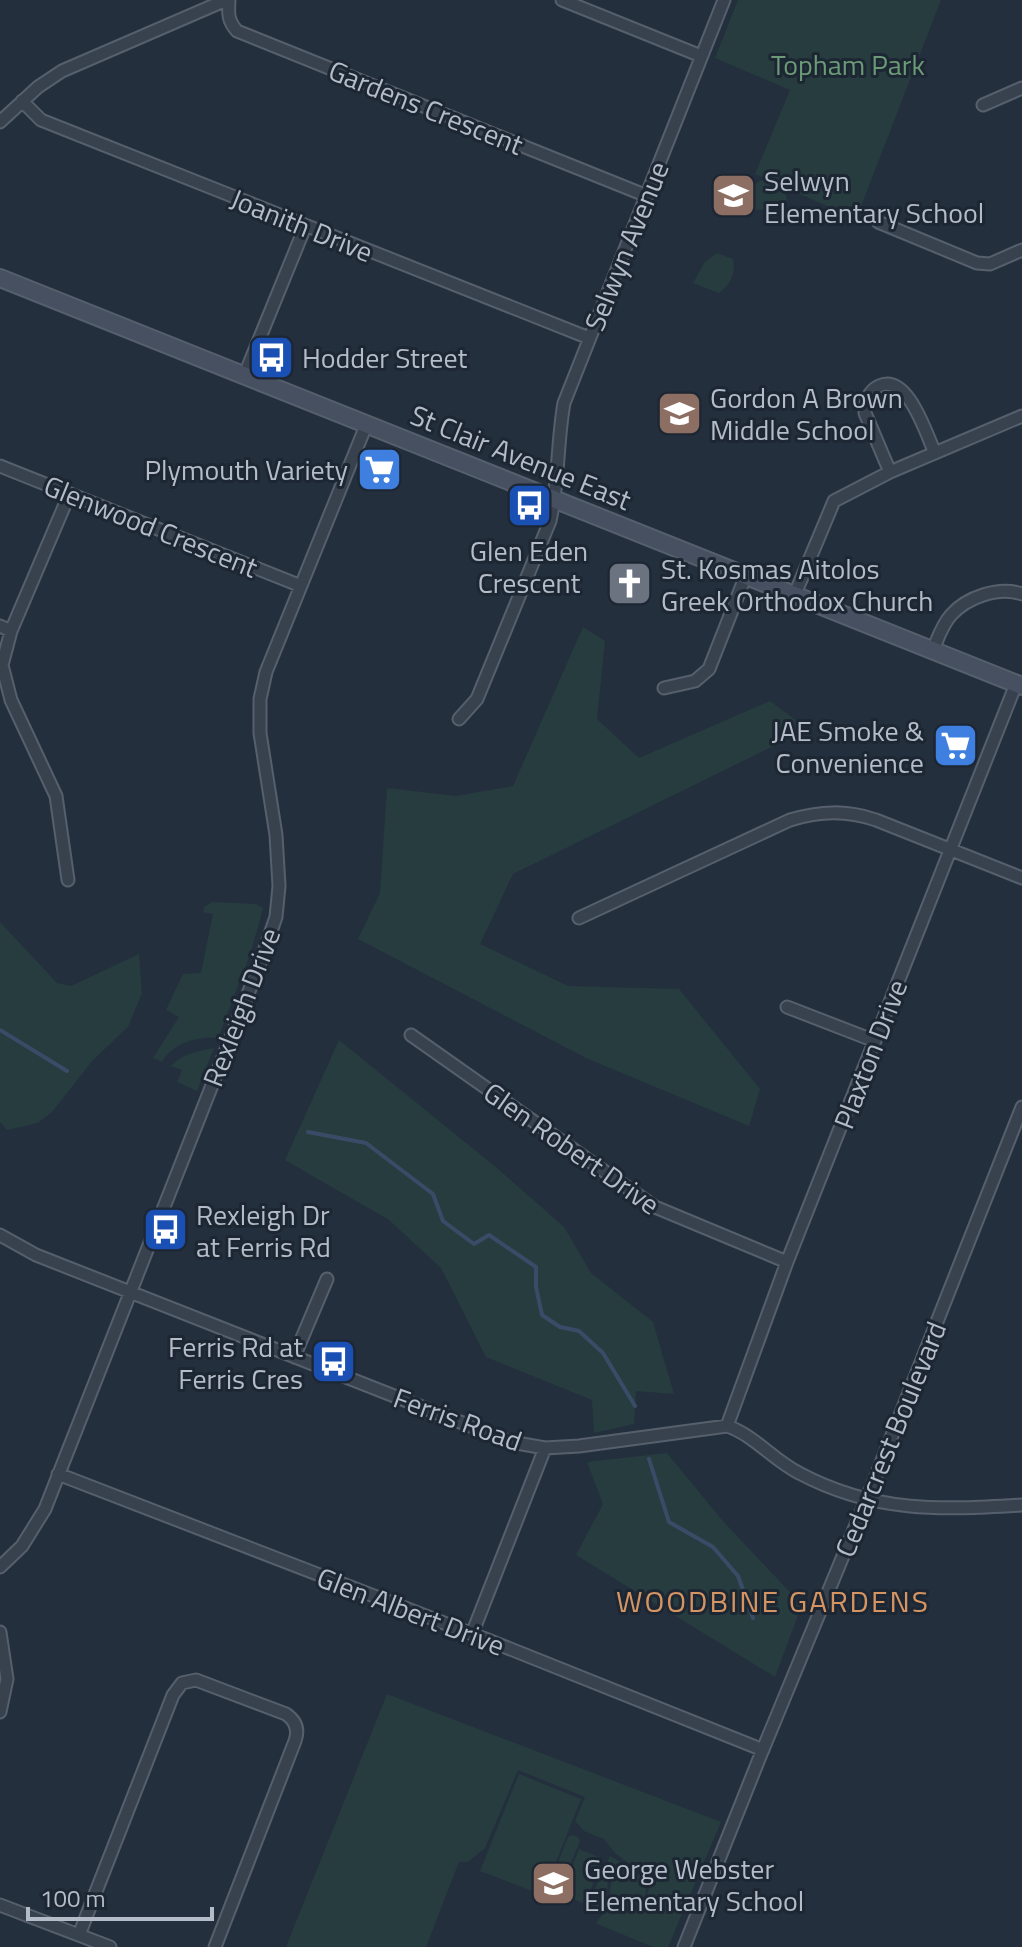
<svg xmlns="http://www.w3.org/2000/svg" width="1022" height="1947" viewBox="0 0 1022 1947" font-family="'Titillium Web',sans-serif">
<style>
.green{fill:#263c3f}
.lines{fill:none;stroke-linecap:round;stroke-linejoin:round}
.stream{stroke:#394c67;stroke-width:4}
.street-casing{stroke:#565f6c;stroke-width:15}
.secondary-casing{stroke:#565f6c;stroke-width:20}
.street{stroke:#38414e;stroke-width:11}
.secondary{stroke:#465061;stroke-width:16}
.labels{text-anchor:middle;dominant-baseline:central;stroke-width:6;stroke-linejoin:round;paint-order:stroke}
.park-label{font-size:28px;fill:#6b9a76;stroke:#1d2633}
.street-label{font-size:28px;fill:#b4bcc9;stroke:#1d2633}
.poi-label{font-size:28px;fill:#b4bcc9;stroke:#1d2633;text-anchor:start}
.neighbourhood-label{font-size:30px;letter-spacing:2px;fill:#d59563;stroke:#1d2633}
</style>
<rect width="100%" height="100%" fill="#242f3e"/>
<path class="green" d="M738 0H941L856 219 755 174 790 90 715 58Z
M762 180 785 190 787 200 785 208 750 210 753 185Z
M717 253 733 259C736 273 731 284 719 293L693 283 705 262Z
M583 627 605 641 597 719 639 758 770 701 808 729 513 874 480 944 568 986 679 989 760 1089 749 1126 586 1058 358 939 380 893 387 788 456 796 513 786Z
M212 902 256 904 263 908 251 952 218 1038C199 1035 171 1044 162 1062L153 1058 179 1017 166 1010 183 974 201 973 213 914 203 912 204 907Z
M0 922 57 983 71 986 139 954 142 993 128 1027 93 1060 52 1112 38 1123 7 1130 0 1122Z
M339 1040 497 1168 564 1227 591 1273 653 1322 674 1394 636 1391 634 1424 594 1433 592 1400 486 1357 441 1268 389 1220 285 1160Z
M214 1048 197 1091 177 1082 182 1070 171 1066C181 1054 199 1051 214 1048Z
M667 1453 722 1520 802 1605 775 1677 576 1555 603 1504 587 1462Z
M387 1694 721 1822 668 1947H653L597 1924 596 1922 608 1909 633 1912 643 1906 649 1889 646 1880 641 1873 615 1853 604 1839 584 1831 575 1821 585 1797 518 1770 485 1848 468 1862H459L426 1947H286Z
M519 1774 581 1799 543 1895 480 1871Z
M572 1835 578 1837 580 1841 556 1900H549L546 1893 568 1837Z
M579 1849 603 1859 585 1904 561 1894Z
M610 1856 620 1862 621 1865 608 1882 606 1904 598 1909 590 1900Z
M610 1890a18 18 0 1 1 36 0a18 18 0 1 1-36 0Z"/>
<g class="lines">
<path class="stream" d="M0 1030 67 1071
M308 1132 366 1143 433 1194 443 1221 474 1244 489 1235 536 1267V1287L542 1315 560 1327 579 1331 603 1353 635 1406
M649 1459 669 1522 713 1547 738 1576 753 1618"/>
<defs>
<path id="street" d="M229 0C228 14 228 21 237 31L647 196
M562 0 701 56
M22 101 41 120 589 338
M983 105 1022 88
M0 122 38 87 62 71 226 0
M878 222 977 263 990 264 1022 250
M245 374 305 227
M0 466 301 586
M890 472 865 413C865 403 868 391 879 386 908 373 926 434 935 453
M795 594 834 501 890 472 1022 416
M0 626 11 631
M933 650C938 638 942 625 951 615 967 597 999 586 1022 594
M664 688 695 681 709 669 746 575
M459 719 477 699 550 521C559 482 557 442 564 403L724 0
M68 880 56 796 11 700 2 665 11 631 69 495
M579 918 790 820C820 811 846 810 876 820L1022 878
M787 1007 875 1041
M411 1035 655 1207 787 1262
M0 1235 36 1255 511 1442 545 1448 579 1446 727 1426C754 1435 773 1460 799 1473 874 1513 940 1510 1022 1505
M294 1357 327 1279
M727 1426 787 1262 1016 684
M58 1474 488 1640 763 1750
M0 1567 22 1546 45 1509 259 966 276 917 279 886 276 835 260 733V699L266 672 367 423
M0 1632 7 1679 0 1712
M472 1634 545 1448
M0 1905 110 1947
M79 1935 173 1695 182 1683 196 1680 286 1714C296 1721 299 1730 295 1741L215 1947
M684 1947 759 1759 872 1486 1022 1107"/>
<path id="secondary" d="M0 278 1022 686"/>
</defs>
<use href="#street" class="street-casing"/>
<use href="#secondary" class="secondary-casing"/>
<use href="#street" class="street"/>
<use href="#secondary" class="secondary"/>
</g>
<defs>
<symbol id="school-square" viewBox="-11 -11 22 22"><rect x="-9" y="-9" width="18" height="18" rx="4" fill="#8d6e63" stroke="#1d2633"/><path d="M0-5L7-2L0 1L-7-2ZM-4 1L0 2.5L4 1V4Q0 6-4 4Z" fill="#fff"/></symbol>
<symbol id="bus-square" viewBox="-11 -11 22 22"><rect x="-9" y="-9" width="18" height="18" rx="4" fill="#1a4fb4" stroke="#1d2633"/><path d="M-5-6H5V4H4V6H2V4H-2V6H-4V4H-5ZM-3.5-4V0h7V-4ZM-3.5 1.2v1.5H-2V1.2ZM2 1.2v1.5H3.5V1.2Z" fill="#fff"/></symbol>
<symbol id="supermarket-square" viewBox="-11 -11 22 22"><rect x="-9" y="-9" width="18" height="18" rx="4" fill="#3f7fe0" stroke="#1d2633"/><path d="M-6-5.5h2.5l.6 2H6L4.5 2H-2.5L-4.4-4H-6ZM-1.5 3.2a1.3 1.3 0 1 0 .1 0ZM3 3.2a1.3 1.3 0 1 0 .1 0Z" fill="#fff"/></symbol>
<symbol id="church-square" viewBox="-11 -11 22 22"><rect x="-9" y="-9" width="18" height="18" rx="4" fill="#6b7280" stroke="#1d2633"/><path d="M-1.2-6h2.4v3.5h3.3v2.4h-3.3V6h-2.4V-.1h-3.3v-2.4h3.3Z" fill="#fff"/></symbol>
</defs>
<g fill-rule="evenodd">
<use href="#school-square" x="708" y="170" width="51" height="51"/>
<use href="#bus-square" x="246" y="332" width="51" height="51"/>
<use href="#school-square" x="654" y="388" width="51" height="51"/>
<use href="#supermarket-square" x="354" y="444" width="51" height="51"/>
<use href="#bus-square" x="504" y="480" width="51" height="51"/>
<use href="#church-square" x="604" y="558" width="51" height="51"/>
<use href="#supermarket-square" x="930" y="720" width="51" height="51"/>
<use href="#bus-square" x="140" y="1204" width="51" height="51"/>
<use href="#bus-square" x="308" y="1336" width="51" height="51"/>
<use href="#school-square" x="528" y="1858" width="51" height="51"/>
</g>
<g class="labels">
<g class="park-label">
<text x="848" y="64">Topham Park</text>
</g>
<g class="street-label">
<text transform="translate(426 107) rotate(22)">Gardens Crescent</text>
<text transform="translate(302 225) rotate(22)">Joanith Drive</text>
<text transform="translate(626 246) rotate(-68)">Selwyn Avenue</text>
<text transform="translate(521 457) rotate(22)">St Clair Avenue East</text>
<text transform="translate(151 526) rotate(22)">Glenwood Crescent</text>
<text transform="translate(241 1007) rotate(-69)">Rexleigh Drive</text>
<text transform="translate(870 1054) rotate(-69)">Plaxton Drive</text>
<text transform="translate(572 1148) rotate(35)">Glen Robert Drive</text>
<text transform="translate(458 1419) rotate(20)">Ferris Road</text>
<text transform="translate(890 1439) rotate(-68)">Cedarcrest Boulevard</text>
<text transform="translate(411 1611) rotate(21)">Glen Albert Drive</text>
</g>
<g class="poi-label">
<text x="764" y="180">Selwyn<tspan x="764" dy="32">Elementary School</tspan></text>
<text x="302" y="357">Hodder Street</text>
<text x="710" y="397">Gordon A Brown<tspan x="710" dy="32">Middle School</tspan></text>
<text x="348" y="469" text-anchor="end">Plymouth Variety</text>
<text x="529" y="550" text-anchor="middle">Glen Eden<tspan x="529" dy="32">Crescent</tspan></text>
<text x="661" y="568">St. Kosmas Aitolos<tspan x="661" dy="32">Greek Orthodox Church</tspan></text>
<text x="924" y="730" text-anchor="end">JAE Smoke &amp;<tspan x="924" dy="32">Convenience</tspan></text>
<text x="196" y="1214">Rexleigh Dr<tspan x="196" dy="32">at Ferris Rd</tspan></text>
<text x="303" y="1346" text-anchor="end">Ferris Rd at<tspan x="303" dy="32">Ferris Cres</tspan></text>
<text x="584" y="1868">George Webster<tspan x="584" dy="32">Elementary School</tspan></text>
</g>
<g class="neighbourhood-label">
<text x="773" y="1601">WOODBINE GARDENS</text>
</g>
</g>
<path d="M28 1907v12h184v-12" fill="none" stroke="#b4bcc9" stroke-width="4"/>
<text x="40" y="1907" font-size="24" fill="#b4bcc9" stroke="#1d2633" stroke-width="6" paint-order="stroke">100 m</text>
</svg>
